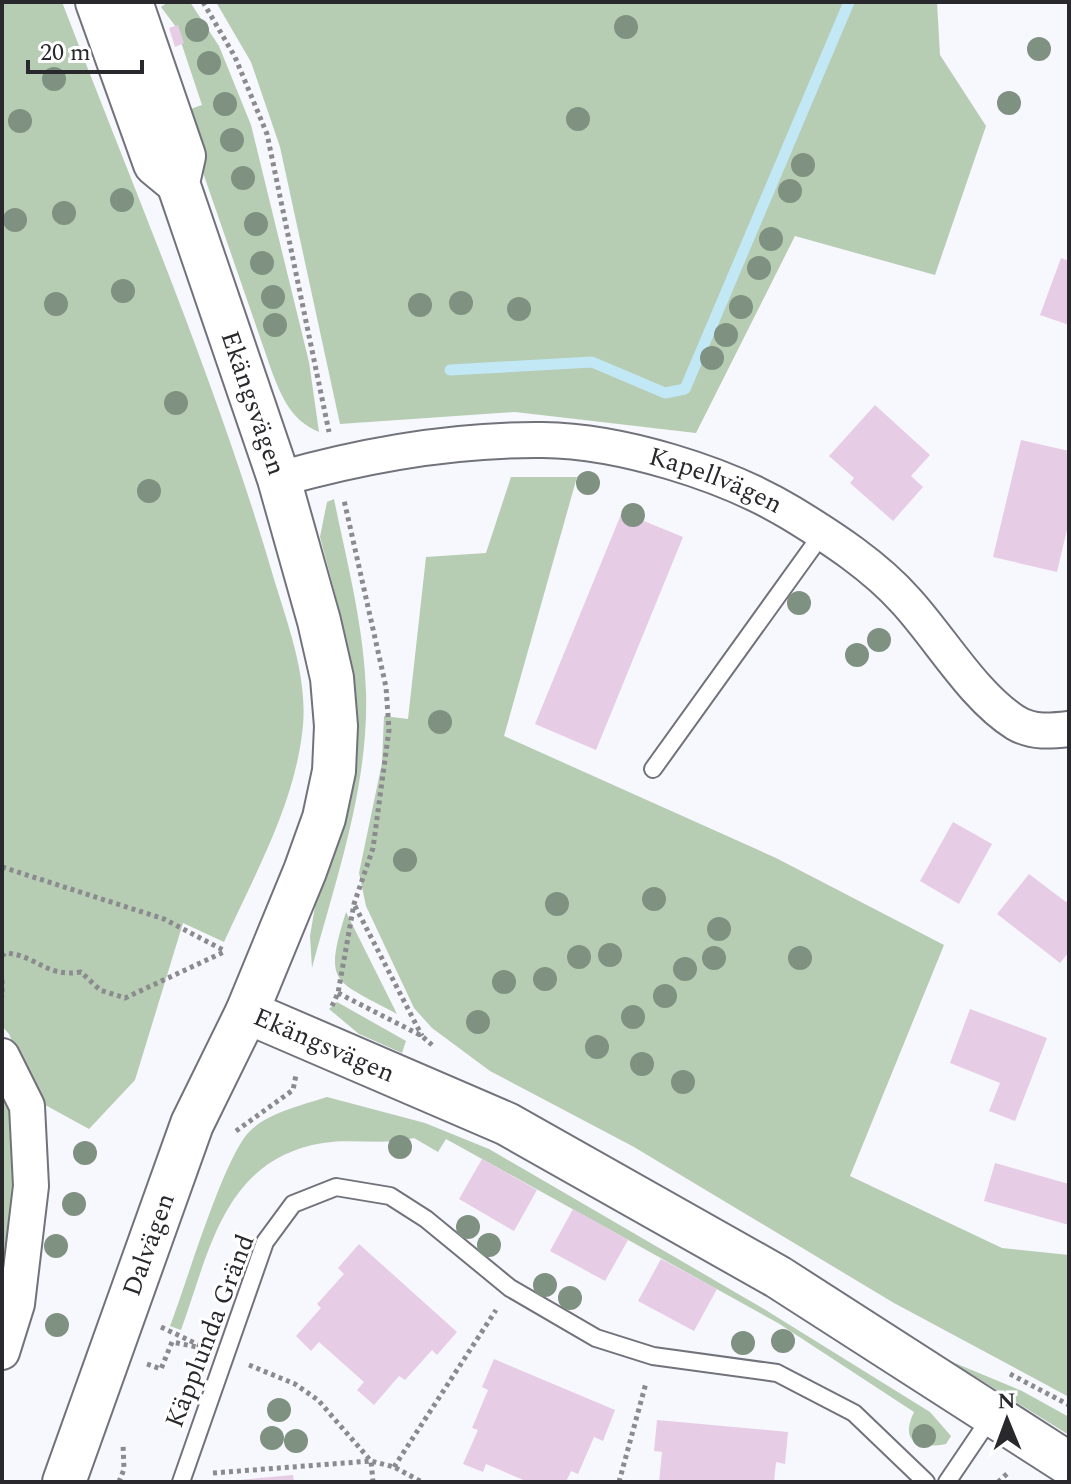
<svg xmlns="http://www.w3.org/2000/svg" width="1071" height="1484" viewBox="0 0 1071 1484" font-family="Spectral,serif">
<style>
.green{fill:#b6ccb3}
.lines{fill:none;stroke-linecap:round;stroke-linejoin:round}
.stream{stroke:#c2e8f6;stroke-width:11}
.building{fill:#e7cce5}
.service-casing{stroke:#71727b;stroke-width:20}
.minor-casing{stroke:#71727b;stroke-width:38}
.tertiary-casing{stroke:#71727b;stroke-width:46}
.path{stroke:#8a8a8f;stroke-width:5;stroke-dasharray:4 4;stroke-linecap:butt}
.service{stroke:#fff;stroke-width:16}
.minor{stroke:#fff;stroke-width:34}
.tertiary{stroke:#fff;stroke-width:42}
.tree{fill:#7f9180}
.labels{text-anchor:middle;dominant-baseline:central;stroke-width:6;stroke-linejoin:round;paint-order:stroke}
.street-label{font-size:26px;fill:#29292d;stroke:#fff}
</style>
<rect width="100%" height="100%" fill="#f7f7fe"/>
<path class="green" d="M2 2H62C134 190 214 376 271 569 286 621 310 678 302 734 293 807 254 876 224 942L183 923 135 1080 89 1129 38 1101 9 1034 2 1026Z
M168 2H190L219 46 251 125 309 362 319 432C292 421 282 398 272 372L182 112 202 105 176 27 161 7Z
M216 2H937L940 55 986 126 935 275 795 236 696 433 515 412 340 424 280 147 251 62Z
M511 477H577L504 736 776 858 944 945 850 1176 1002 1248 1069 1255V1397L894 1303 634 1147 490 1071 432 1028 414 1008 366 906 359 873 382 763 384 716 408 719 426 557 486 553Z
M334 499C347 563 364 626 366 692 369 786 336 878 312 968L310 936 351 695 341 616 320 537 327 502Z
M346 912 397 1014C334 979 323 986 346 912Z
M337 1002 406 1041 402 1053 359 1034 329 1009Z
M2 1081C34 1133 11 1240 2 1298Z
M327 1097 425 1123 489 1149 764 1309 930 1412 951 1436 946 1444C919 1449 899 1443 914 1412L778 1323 446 1139 438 1152 414 1138C383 1146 354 1138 323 1143 224 1159 210 1250 181 1330L170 1326C186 1285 223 1159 249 1132 267 1113 303 1105 327 1097Z
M950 1361 1022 1391 1069 1417V1435Z"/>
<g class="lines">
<path class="stream" d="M450 370 592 362 665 393 685 389 849 2"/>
</g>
<path class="building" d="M178 25 184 43 175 47 169 28Z
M1061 258 1069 261V325L1040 315Z
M875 405 930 455 911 476 923 487 893 521 850 483 854 478 829 456Z
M1021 440 1069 451V521L1057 572 993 557Z
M622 512 683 537 596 750 535 724Z
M953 822 992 844 959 904 920 881Z
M1029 874 1066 902 1069 899V952L1060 963 997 914Z
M970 1009 1047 1038 1015 1121 989 1111 1000 1083 950 1063Z
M482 1159 537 1190 514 1231 459 1199Z
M995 1163 1069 1184V1225L984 1201Z
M573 1209 628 1240 605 1281 550 1251Z
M359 1244 457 1332 437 1355 432 1350 405 1380 399 1376 374 1405 357 1390 364 1382 319 1342 311 1351 296 1336 321 1308 317 1304 344 1274 338 1268Z
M661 1259 717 1289 694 1331 638 1301Z
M494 1359 615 1410 603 1441 594 1437 578 1474 571 1471 566 1482H528L486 1464 483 1472 463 1464 478 1430 472 1428 488 1390 482 1387Z
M657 1420 788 1432 785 1464 776 1462 774 1482H659L662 1452 654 1451Z
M293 1475 294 1482H239V1480Z"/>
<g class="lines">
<defs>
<path id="service" d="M653 769 822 534
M181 1482 265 1242 293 1204 336 1187 390 1196 426 1219 510 1288 596 1338 653 1356 777 1373 854 1413 926 1482
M947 1482 991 1417"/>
<g id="minor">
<path id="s1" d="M279 479C364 455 454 439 543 440 620 441 725 473 791 513 832 538 875 566 906 601 940 638 974 697 1016 723 1033 733 1051 731 1069 729"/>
<path d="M2 1056 27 1106 31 1186 17 1304 2 1352"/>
</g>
<g id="tertiary">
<path d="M97 2 155 164 178 183"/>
<path id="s2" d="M247 1012 507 1124 778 1277 1069 1464"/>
<path id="s3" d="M64 1482 192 1124 247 1012 305 871 324 818 334 771 336 726 332 678 319 621 279 479 178 183 184 156 131 2"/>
</g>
</defs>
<use href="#service" class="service-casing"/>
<use href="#minor" class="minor-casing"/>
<use href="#tertiary" class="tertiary-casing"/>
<path class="path" d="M203 2 235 57 267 134 329 432
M2 867 164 919 225 951
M355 906 422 1036
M2 956 5 953C37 955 46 978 81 972L100 990 125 998 226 951
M2 980V997
M338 993 422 1036 432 1045
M332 1006 338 993 354 904 373 848 389 730 386 687 344 500
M236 1131 293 1090 296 1075
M161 1327 199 1345
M147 1364 161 1369 172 1342 202 1348
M249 1365 295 1384 318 1400 371 1461 394 1467 422 1482
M1010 1374 1069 1405
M394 1467 496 1310
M213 1473 371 1461 373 1482
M119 1482 124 1469 123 1444
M619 1482 646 1383
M998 1482 1009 1472"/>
<use href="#service" class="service"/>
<use href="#minor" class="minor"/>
<use href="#tertiary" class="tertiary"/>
</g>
<g class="tree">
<circle cx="626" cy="27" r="12"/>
<circle cx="197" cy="30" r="12"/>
<circle cx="1039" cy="49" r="12"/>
<circle cx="209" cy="63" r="12"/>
<circle cx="54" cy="79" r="12"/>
<circle cx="1009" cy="103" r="12"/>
<circle cx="225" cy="104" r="12"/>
<circle cx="578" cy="119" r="12"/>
<circle cx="20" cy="121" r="12"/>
<circle cx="232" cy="140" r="12"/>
<circle cx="803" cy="165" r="12"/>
<circle cx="243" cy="178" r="12"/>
<circle cx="790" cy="191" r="12"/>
<circle cx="122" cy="200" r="12"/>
<circle cx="64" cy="213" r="12"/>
<circle cx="15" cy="220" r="12"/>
<circle cx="256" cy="224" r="12"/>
<circle cx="771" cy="239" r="12"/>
<circle cx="262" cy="263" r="12"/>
<circle cx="759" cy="268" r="12"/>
<circle cx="123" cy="291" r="12"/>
<circle cx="273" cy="297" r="12"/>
<circle cx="461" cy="303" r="12"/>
<circle cx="56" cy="304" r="12"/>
<circle cx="420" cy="305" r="12"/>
<circle cx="741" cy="307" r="12"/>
<circle cx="519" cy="309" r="12"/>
<circle cx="275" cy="325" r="12"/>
<circle cx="726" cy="335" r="12"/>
<circle cx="712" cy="358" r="12"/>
<circle cx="176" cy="403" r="12"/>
<circle cx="588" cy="483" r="12"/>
<circle cx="149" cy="491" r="12"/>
<circle cx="633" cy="515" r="12"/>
<circle cx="799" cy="603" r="12"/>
<circle cx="879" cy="640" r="12"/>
<circle cx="857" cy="655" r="12"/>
<circle cx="440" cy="722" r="12"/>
<circle cx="405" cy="860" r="12"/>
<circle cx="654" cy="899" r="12"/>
<circle cx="557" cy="904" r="12"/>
<circle cx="719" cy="929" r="12"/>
<circle cx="610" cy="955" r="12"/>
<circle cx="579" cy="957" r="12"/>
<circle cx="714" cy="958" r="12"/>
<circle cx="800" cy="958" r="12"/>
<circle cx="685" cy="969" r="12"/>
<circle cx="545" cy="979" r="12"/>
<circle cx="504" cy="982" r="12"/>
<circle cx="665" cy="996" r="12"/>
<circle cx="633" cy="1017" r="12"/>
<circle cx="478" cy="1022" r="12"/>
<circle cx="597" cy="1047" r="12"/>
<circle cx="642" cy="1064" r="12"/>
<circle cx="683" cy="1082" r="12"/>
<circle cx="400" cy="1147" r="12"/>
<circle cx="85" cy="1153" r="12"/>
<circle cx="74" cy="1204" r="12"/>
<circle cx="468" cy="1227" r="12"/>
<circle cx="489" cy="1245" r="12"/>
<circle cx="56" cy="1246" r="12"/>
<circle cx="545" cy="1285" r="12"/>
<circle cx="570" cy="1298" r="12"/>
<circle cx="57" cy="1325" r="12"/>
<circle cx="783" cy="1341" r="12"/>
<circle cx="743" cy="1343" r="12"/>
<circle cx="279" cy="1410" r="12"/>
<circle cx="924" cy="1436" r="12"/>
<circle cx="272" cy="1438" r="12"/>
<circle cx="296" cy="1441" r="12"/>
</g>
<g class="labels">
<g class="street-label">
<text transform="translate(253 403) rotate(71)">Ekängsvägen</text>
<text stroke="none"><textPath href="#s1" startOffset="446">Kapellvägen</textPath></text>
<text stroke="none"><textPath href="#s2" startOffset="84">Ekängsvägen</textPath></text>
<text stroke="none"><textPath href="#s3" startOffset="252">Dalvägen</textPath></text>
<text transform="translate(210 1331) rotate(-69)">Käpplunda Gränd</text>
</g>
</g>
<rect width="1071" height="1484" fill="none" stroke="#29292d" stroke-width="8"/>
<g transform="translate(1007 1420) rotate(359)" stroke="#ffffff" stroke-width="6" paint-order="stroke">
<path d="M0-6L14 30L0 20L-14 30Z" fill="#29292d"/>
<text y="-12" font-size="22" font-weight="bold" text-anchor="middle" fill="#29292d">N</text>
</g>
<path d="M28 60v12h114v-12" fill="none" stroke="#29292d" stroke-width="4"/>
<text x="40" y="60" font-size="24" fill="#29292d" stroke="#ffffff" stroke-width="6" paint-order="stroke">20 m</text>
</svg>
